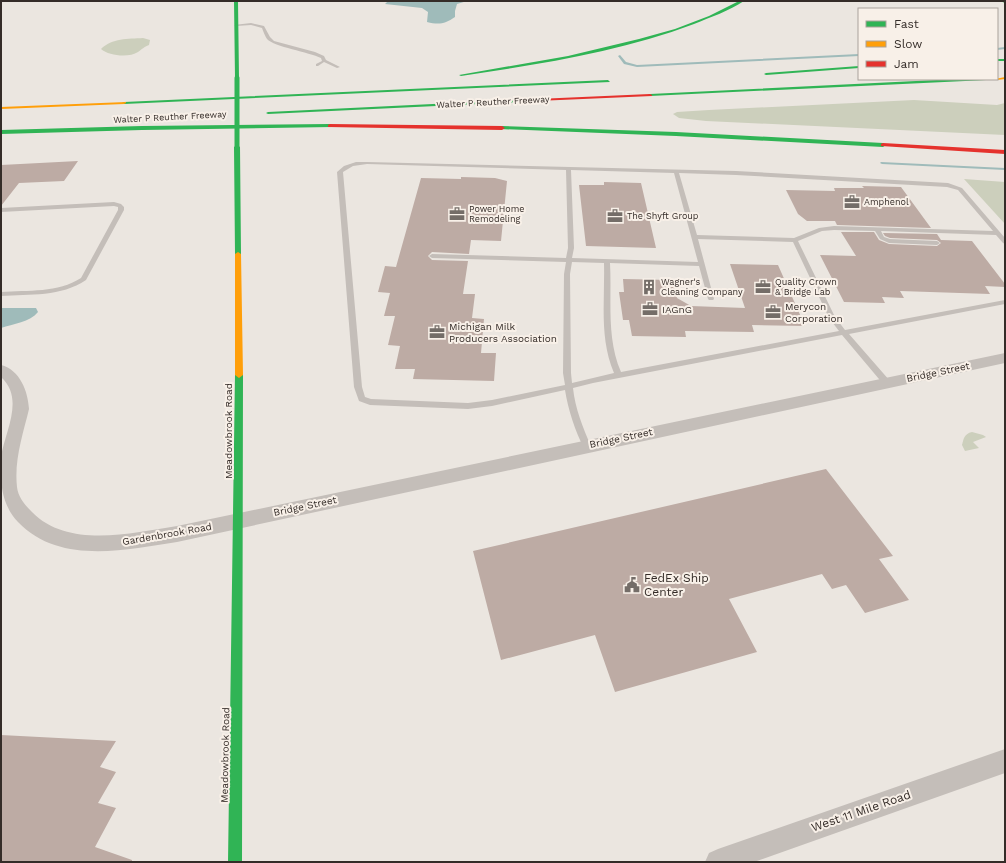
<svg xmlns="http://www.w3.org/2000/svg" width="1006" height="863" viewBox="0 0 1006 863" font-family="'Work Sans',sans-serif">
<style>
.green{fill:#cccfbc}
.water{fill:#9fbbba}
.lines{fill:none;stroke-linecap:round;stroke-linejoin:round}
.stream{fill:#9fbbba;fill-rule:evenodd}
.building{fill:#bdaba4}
.lane{fill:#c4beb9;fill-rule:evenodd}
.street{fill:#c4beb9;fill-rule:evenodd}
.fast{fill:#30b455;fill-rule:evenodd}
.slow{fill:#ff9f0a;fill-rule:evenodd}
.jam{fill:#e5322d;fill-rule:evenodd}
.fast-bridge{stroke:#30b455;stroke-width:5}
.labels{text-anchor:middle;dominant-baseline:central;stroke-width:4;stroke-linejoin:round;paint-order:stroke}
.far-street-label{font-size:9px;fill:#342c28;stroke:#f8f0e8}
.far-poi-label{font-size:9px;fill:#342c28;stroke:#f8f0e8;text-anchor:start}
.poi-label{font-size:10px;fill:#342c28;stroke:#f8f0e8;text-anchor:start}
.street-label{font-size:10px;fill:#342c28;stroke:#f8f0e8}
.near-poi-label{font-size:12px;fill:#342c28;stroke:#f8f0e8;text-anchor:start}
.near-street-label{font-size:12px;fill:#342c28;stroke:#f8f0e8}
</style>
<rect width="100%" height="100%" fill="#ebe6e0"/>
<path class="green" d="M143 38 150 40 149 45C144 47 142 49 138 52 129 58 109 56 101 49 112 38 128 39 143 38Z
M914 100 997 105 1005 103V135L706 121 679 118 673 114 677 112 709 110Z
M964 179 1005 182V224Z
M972 432 983 435 986 437 973 442 979 448 965 451 962 445C964 438 964 434 972 432Z"/>
<path class="water" d="M388 1H467L457 4 455 11V17C445 24 439 25 427 22L428 12 422 8 385 4Z
M1 308H36L38 312C30 322 13 324 1 328Z"/>
<g class="lines">
<path class="stream" d="M1005 47V49L997 50V48Z
M859 54V56L637 67 624 64 618 56 620 55 626 62 637 65Z
M881 162 1005 168V170L882 164 880 163Z"/>
</g>
<path class="building" d="M78 161 64 181 19 183 1 206V165Z
M461 177 495 178 507 181 501 241 471 240 469 254 432 252 428 256 432 260 468 261 463 294H475L472 318 484 319 481 353H496L494 381 413 379 415 369H395L400 346 388 345 395 316H384L390 293 378 292 385 266 396 267 421 178 461 179Z
M604 182 641 183 656 248 586 246 579 185H604Z
M862 186 901 187 931 228 837 225 835 221H807L798 214 786 190 835 191 834 188H864Z
M841 232H874L879 240 889 244 937 246 941 243 937 240 890 238 885 236 883 233 937 234 941 240 972 241 1005 284V287L985 286 990 294 900 291 904 298 882 297 885 303 844 302 820 255 856 256Z
M730 264 778 265 805 326 752 325 754 332 685 331 686 337 632 336 629 320H623L619 292H624L623 279 672 280 677 298 691 306 745 308Z
M826 469 893 556 879 559 909 600 865 613 846 585 832 589 822 574 729 599 757 652 615 692 595 635 501 660 473 551Z
M1 735 116 741 100 767 116 772 98 803 116 808 95 847 132 860V862H1Z"/>
<g class="lines">
<path class="lane" d="M251 23 264 26 270 37 274 41 315 52 324 56 326 60 340 67 337 68 324 62 318 66H316V64L322 61 321 58C309 52 274 47 267 39 265 36 263 31 262 28L251 25 236 26 234 25Z
M356 162H367L736 171 948 183 962 188 1005 238V244L1003 243 996 235 881 231 884 237 890 239 937 241 940 243 937 245 889 243 880 239 875 231 834 230 822 231 798 241 835 317 845 330 1005 300V304L849 334 890 381 891 383 890 385H884L842 335 593 383 573 388C575 408 583 428 591 446L590 448H584C575 431 568 409 565 390L492 406 468 409 370 405 359 401 354 387 337 172 344 166ZM367 164 566 170 568 248 566 258 432 254 429 256 432 258 566 262 564 274 563 373 565 385 492 400 468 403 371 399 365 397 362 387 343 172 353 166ZM571 170 674 173 698 262 572 258 574 248ZM679 173 736 175 947 187 958 190 993 231 834 226 819 228 794 238 697 235ZM698 239 793 242 829 318 839 331 621 372C606 337 612 300 610 263L699 266 708 299 709 300H713L714 299ZM572 262 604 263C605 301 599 338 614 373L572 383 571 373 570 274Z
M114 202 121 204 124 207V210L86 280C61 297 30 294 1 296V292C28 290 58 293 81 278L118 210V207L114 206 1 212V208Z"/>
<path class="street" d="M1005 353V363L177 542C125 550 59 565 18 522 1 504 0 482 1 457 5 431 25 399 1 377V365C20 370 28 391 29 409 23 434 14 460 17 487 18 497 25 505 32 512 68 549 132 533 177 526Z
M1005 749V773L754 862H705L709 853 718 849Z"/>
<path class="fast" d="M234 1H238L239 78 237 79 235 78Z
M739 1H744C729 11 711 17 694 24 620 52 540 64 461 76L459 75 568 56 639 39 675 29 709 16Z
M1000 1H1005V3Z
M997 59H1005V61H997Z
M859 66V68L766 75 764 74 766 73Z
M957 79H988L986 80 650 96 648 95 650 94Z
M608 80 610 82 124 104 122 103 124 102Z
M537 99 539 100V101L268 114 266 113 268 112Z
M330 124 332 125V127L142 130 1 134V130L142 126Z
M502 126 676 132 883 143 886 145 883 147 676 136 500 129 499 128Z
M237 145 240 147 241 254 238 256 235 254 234 147Z
M239 372 243 375 242 862H228L235 375Z"/>
<path class="slow" d="M1005 77V79L997 80 995 79Z
M126 102V103L124 104 1 109V107Z
M238 252 241 254 243 375 239 378 235 375V254Z"/>
<path class="jam" d="M650 94 652 95V96L537 101 535 100 537 99Z
M330 124 502 126 505 128 502 130 328 127V125Z
M883 143 1005 150V154L881 146V144Z"/>
<path class="fast-bridge" d="M237 78V147"/>
</g>
<defs>
<symbol id="office-bare" viewBox="-9 -9 18 18"><path d="M-6-3h4V-5.5h4V-3h4V5H-6ZM-1-4.5V-3h2v-1.5ZM-6 0V1H6V0Z" fill="#746d68" stroke="#f8f0e8" stroke-width="2.5" paint-order="stroke"/></symbol>
<symbol id="building-bare" viewBox="-9 -9 18 18"><path d="M-4-6H4V6H1V3H-1V6H-4ZM-2.5-4.3h1.7v1.8h-1.7ZM.8-4.3h1.7v1.8H.8ZM-2.5-1h1.7V.8h-1.7ZM.8-1h1.7V.8H.8Z" fill="#746d68" stroke="#f8f0e8" stroke-width="2.5" paint-order="stroke"/></symbol>
<symbol id="civic-bare" viewBox="-9 -9 18 18"><path d="M-.6-6.5H3V-4.5H.6V-3L4-1V1h2V6H-6V1h2V-1L-.6-3ZM-1.2 2.5V6h2.4V2.5Z" fill="#746d68" stroke="#f8f0e8" stroke-width="2.5" paint-order="stroke"/></symbol>
</defs>
<g fill-rule="evenodd">
<use href="#office-bare" x="841" y="191" width="22" height="22"/>
<use href="#office-bare" x="446" y="203" width="22" height="22"/>
<use href="#office-bare" x="604" y="205" width="22" height="22"/>
<use href="#building-bare" x="638" y="276" width="22" height="22"/>
<use href="#office-bare" x="752" y="276" width="22" height="22"/>
<use href="#office-bare" x="639" y="298" width="22" height="22"/>
<use href="#office-bare" x="762" y="301" width="22" height="22"/>
<use href="#office-bare" x="426" y="321" width="22" height="22"/>
<use href="#civic-bare" x="621" y="574" width="22" height="22"/>
</g>
<g class="labels">
<g class="far-street-label">
<text transform="translate(493 102) rotate(-3)">Walter P Reuther Freeway</text>
<text transform="translate(170 117) rotate(-3)">Walter P Reuther Freeway</text>
</g>
<g class="far-poi-label">
<text x="864" y="202">Amphenol</text>
<text x="469" y="209">Power Home<tspan x="469" dy="10">Remodeling</tspan></text>
<text x="627" y="216">The Shyft Group</text>
<text x="661" y="282">Wagner's<tspan x="661" dy="10">Cleaning Company</tspan></text>
<text x="775" y="282">Quality Crown<tspan x="775" dy="10">&amp; Bridge Lab</tspan></text>
</g>
<g class="poi-label">
<text x="785" y="306">Merycon<tspan x="785" dy="12">Corporation</tspan></text>
<text x="662" y="309">IAGnG</text>
<text x="449" y="326">Michigan Milk<tspan x="449" dy="12">Producers Association</tspan></text>
</g>
<g class="street-label">
<text transform="translate(938 372) rotate(-12)">Bridge Street</text>
<text transform="translate(228 431) rotate(-90)">Meadowbrook Road</text>
<text transform="translate(621 438) rotate(-12)">Bridge Street</text>
<text transform="translate(305 506) rotate(-12)">Bridge Street</text>
<text transform="translate(167 534) rotate(-10)">Gardenbrook Road</text>
<text transform="translate(225 755) rotate(-89)">Meadowbrook Road</text>
</g>
<g class="near-poi-label">
<text x="644" y="578">FedEx Ship<tspan x="644" dy="14">Center</tspan></text>
</g>
<g class="near-street-label">
<text transform="translate(861 811) rotate(-19)">West 11 Mile Road</text>
</g>
</g>
<rect width="1006" height="863" fill="none" stroke="#342c28" stroke-width="4"/>
<rect x="858" y="8" width="140" height="72" fill="#f8f0e8" stroke="#aaa29b"/>
<rect x="866" y="21" width="20" height="6" fill="#30b455" stroke="#aaa29b"/>
<text x="894" y="28" font-size="12" fill="#342c28">Fast</text>
<rect x="866" y="41" width="20" height="6" fill="#ff9f0a" stroke="#aaa29b"/>
<text x="894" y="48" font-size="12" fill="#342c28">Slow</text>
<rect x="866" y="61" width="20" height="6" fill="#e5322d" stroke="#aaa29b"/>
<text x="894" y="68" font-size="12" fill="#342c28">Jam</text>
</svg>
